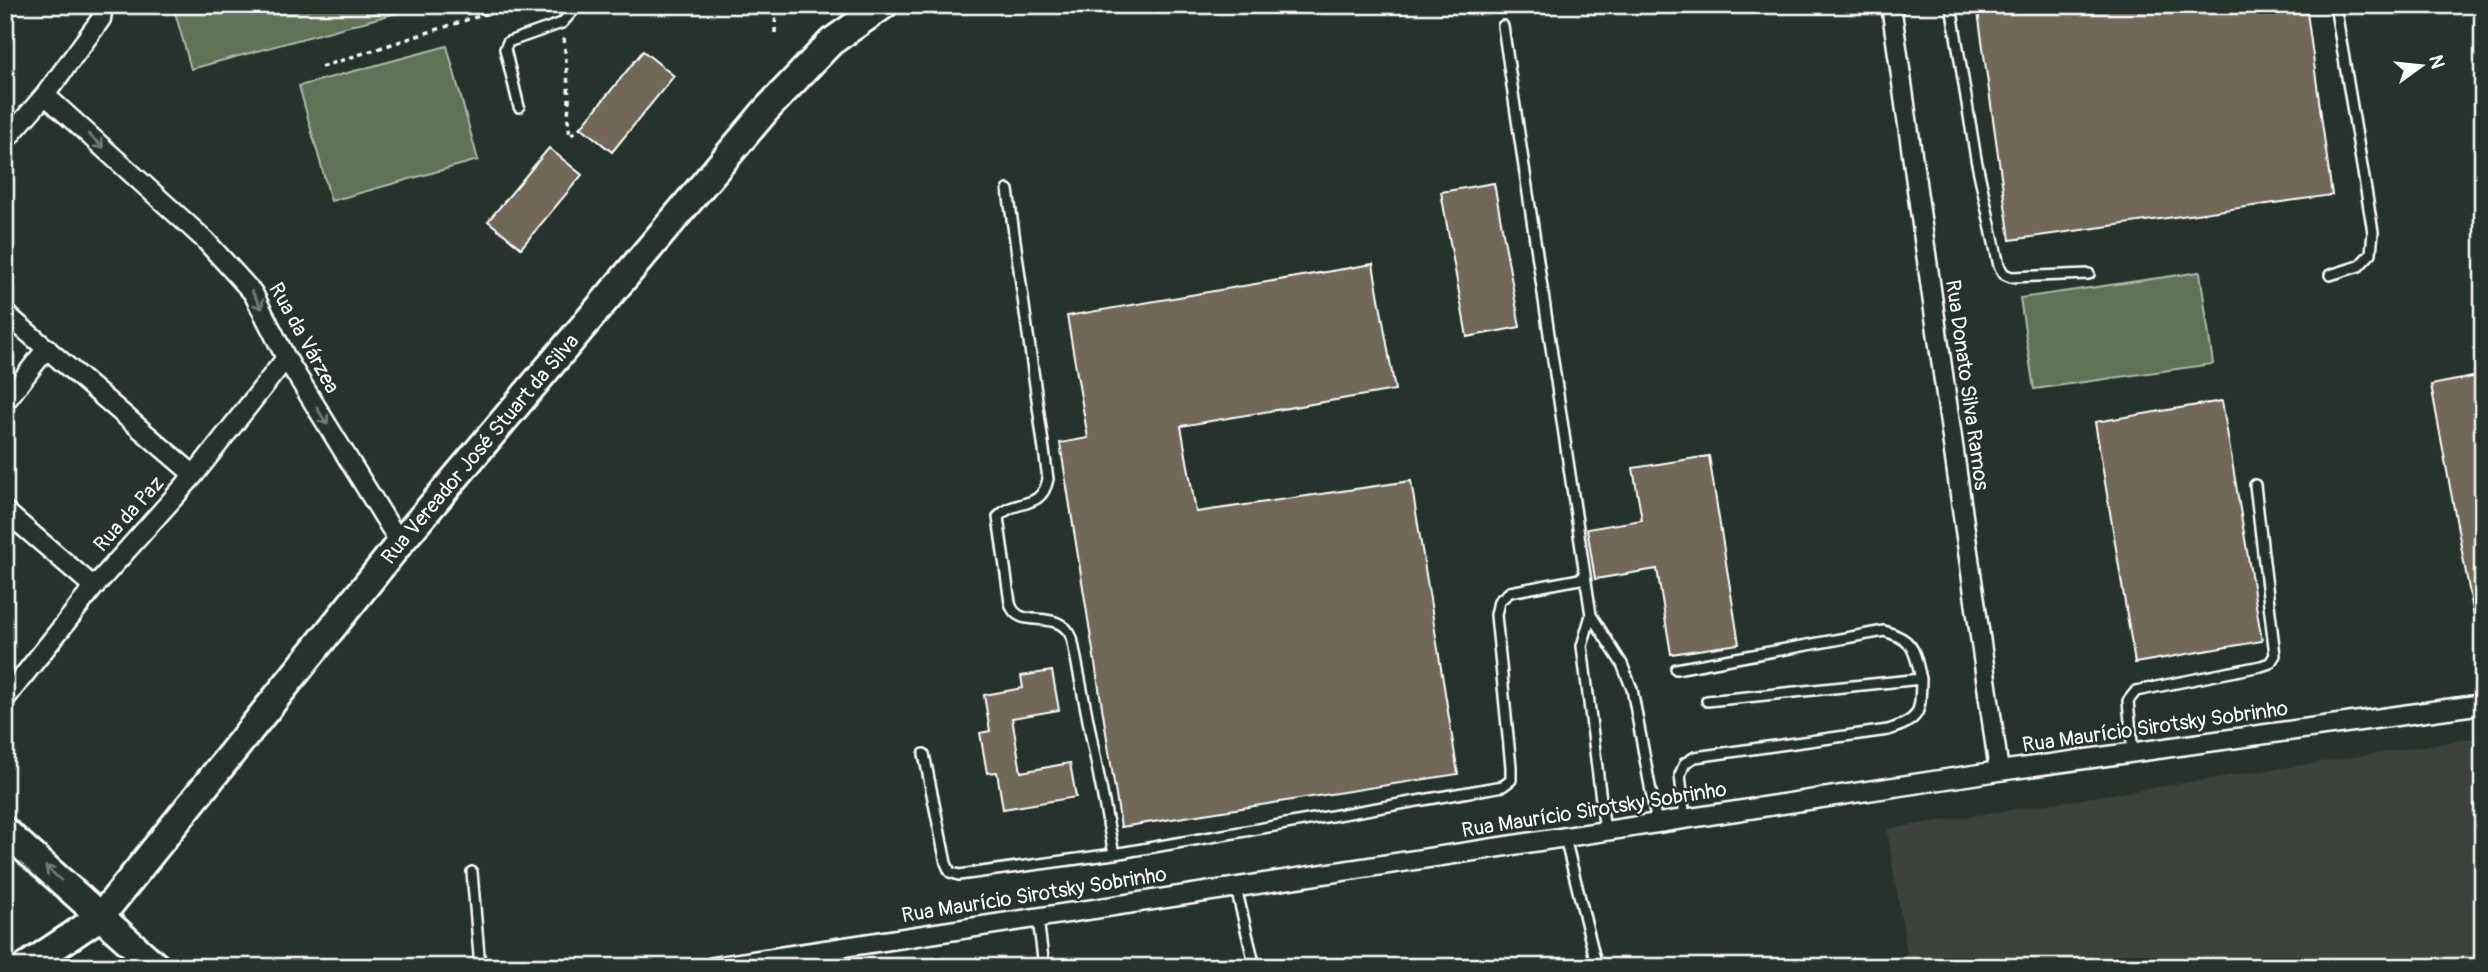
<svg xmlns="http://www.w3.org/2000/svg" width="2488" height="972" viewBox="0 0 2488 972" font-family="Pangolin,sans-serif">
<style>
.built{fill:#3c433a}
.green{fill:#5e7356;stroke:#aeb9aa;stroke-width:2}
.building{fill:#716859;stroke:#fff;stroke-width:2}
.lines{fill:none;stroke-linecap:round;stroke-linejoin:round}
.lane-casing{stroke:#fff;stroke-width:14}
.street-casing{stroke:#fff;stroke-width:23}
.secondary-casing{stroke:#fff;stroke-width:32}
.path{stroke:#fff;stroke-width:3.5;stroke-dasharray:5 5;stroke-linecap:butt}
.lane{stroke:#26332d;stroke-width:9}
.street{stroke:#26332d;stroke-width:18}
.secondary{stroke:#26332d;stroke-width:26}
.oneway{stroke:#727a76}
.labels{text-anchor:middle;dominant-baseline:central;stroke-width:5;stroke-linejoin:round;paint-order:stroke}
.street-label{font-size:21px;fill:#fff;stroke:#26332d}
</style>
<rect width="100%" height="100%" fill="#26332d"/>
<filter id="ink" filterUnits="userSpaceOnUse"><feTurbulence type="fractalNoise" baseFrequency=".0143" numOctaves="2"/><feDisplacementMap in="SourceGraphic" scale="14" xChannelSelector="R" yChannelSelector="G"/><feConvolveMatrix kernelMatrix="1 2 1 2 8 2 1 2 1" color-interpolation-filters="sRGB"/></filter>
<g filter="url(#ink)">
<path class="built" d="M2483 737V967H1909L1887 829Z"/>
<path class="green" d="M173 5H426L191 69Z
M447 46 478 160 331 201 299 86Z
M2200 272 2213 364 2034 389 2020 298Z"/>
<path class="building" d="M1977 5H2306L2332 195 2010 240Z
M643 51 674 76 612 152 581 127Z
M549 148 582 175 521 248 488 221Z
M1494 183 1520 327 1467 337 1441 192Z
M1373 264 1395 390 1181 426 1196 512 1411 481 1458 774 1121 827 1060 443 1088 438 1067 316Z
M2483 375V615L2474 616 2431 385Z
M2222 401 2262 641 2135 663 2095 422Z
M1709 456 1739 644 1671 654 1657 569 1595 579 1587 529 1642 520 1633 468Z
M1052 671 1059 710 1012 718 1021 772 1070 763 1076 797 1003 809 997 772 987 773 980 733 990 731 984 695 1023 688 1021 676Z"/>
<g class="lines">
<defs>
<path id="lane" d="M1951 5 1976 159 1999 266 2004 274 2011 277 2089 274
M1503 26 1591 615 1582 646 1605 832
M519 107 505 49 508 42 562 23 578 5
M1008 190 1048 479C1041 512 1016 497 998 517L1010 603C1018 633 1058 605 1072 638L1114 854 1503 786 1511 780V767L1496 615 1499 601 1510 592 1585 578
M2330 275 2359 266 2371 253 2373 232 2335 5
M1591 615 1622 664 1632 689 1657 824
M1676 669 1884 631C1915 640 1914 650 1921 679
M2133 753 2128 701 2136 691 2261 666 2270 663 2275 655 2255 485
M924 754 946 863 950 872 959 875 1114 854
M1685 819 1680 775 1685 763 1695 757 1888 730C1922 719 1920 712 1921 679L1707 701
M1565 838 1597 967
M472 872 480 967
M1236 888 1255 967
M1038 918 1044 967"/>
<path id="street" d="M1891 5 1999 771
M45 95 205 240 253 293 286 358 400 543
M5 141 45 95 101 19 103 5
M5 313 194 475
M5 402 47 348
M5 511 94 587
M5 699 94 587 194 475 286 358
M713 967 1999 771 2483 704"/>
<g id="secondary">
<path d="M5 831 157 967"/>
<path id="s1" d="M25 967 101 916 400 543 767 109 831 42 884 5"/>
</g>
</defs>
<use href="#lane" class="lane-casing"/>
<use href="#street" class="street-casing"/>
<use href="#secondary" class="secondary-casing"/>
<path class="path" d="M775 33 776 5
M564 38 569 98 568 120 570 136 581 127
M321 67 513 5"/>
<use href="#lane" class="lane"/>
<use href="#street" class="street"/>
<use href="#secondary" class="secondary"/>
</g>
<defs><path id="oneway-shaft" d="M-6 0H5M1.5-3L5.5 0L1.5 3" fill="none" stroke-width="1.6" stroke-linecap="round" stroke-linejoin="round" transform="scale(1.75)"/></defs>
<g class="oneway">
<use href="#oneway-shaft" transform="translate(96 141) rotate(42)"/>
<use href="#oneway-shaft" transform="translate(257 300) rotate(59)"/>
<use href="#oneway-shaft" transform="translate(322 416) rotate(58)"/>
<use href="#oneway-shaft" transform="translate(53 873) rotate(-138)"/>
</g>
</g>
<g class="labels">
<g class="street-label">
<text transform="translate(304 338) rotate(61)">Rua da Várzea</text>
<text transform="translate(1967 385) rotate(82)">Rua Donato Silva Ramos</text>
<text stroke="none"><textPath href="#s1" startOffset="693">Rua Vereador José Stuart da Silva</textPath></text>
<text transform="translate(129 514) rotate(-48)">Rua da Paz</text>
<text transform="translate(2155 727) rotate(-8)">Rua Maurício Sirotsky Sobrinho</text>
<text transform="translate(1594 810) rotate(-9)">Rua Maurício Sirotsky Sobrinho</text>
<text transform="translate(1034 895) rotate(-9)">Rua Maurício Sirotsky Sobrinho</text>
</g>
</g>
<rect width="2488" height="972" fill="none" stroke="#26332d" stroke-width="28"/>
<rect x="14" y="14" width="2460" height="944" fill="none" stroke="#fff" stroke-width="2.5" filter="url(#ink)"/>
<g transform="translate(2421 66) rotate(75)" stroke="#26332d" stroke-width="5" paint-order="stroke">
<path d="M0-5L12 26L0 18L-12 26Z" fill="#ffffff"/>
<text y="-10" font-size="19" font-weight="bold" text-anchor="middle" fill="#ffffff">N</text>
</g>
</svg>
